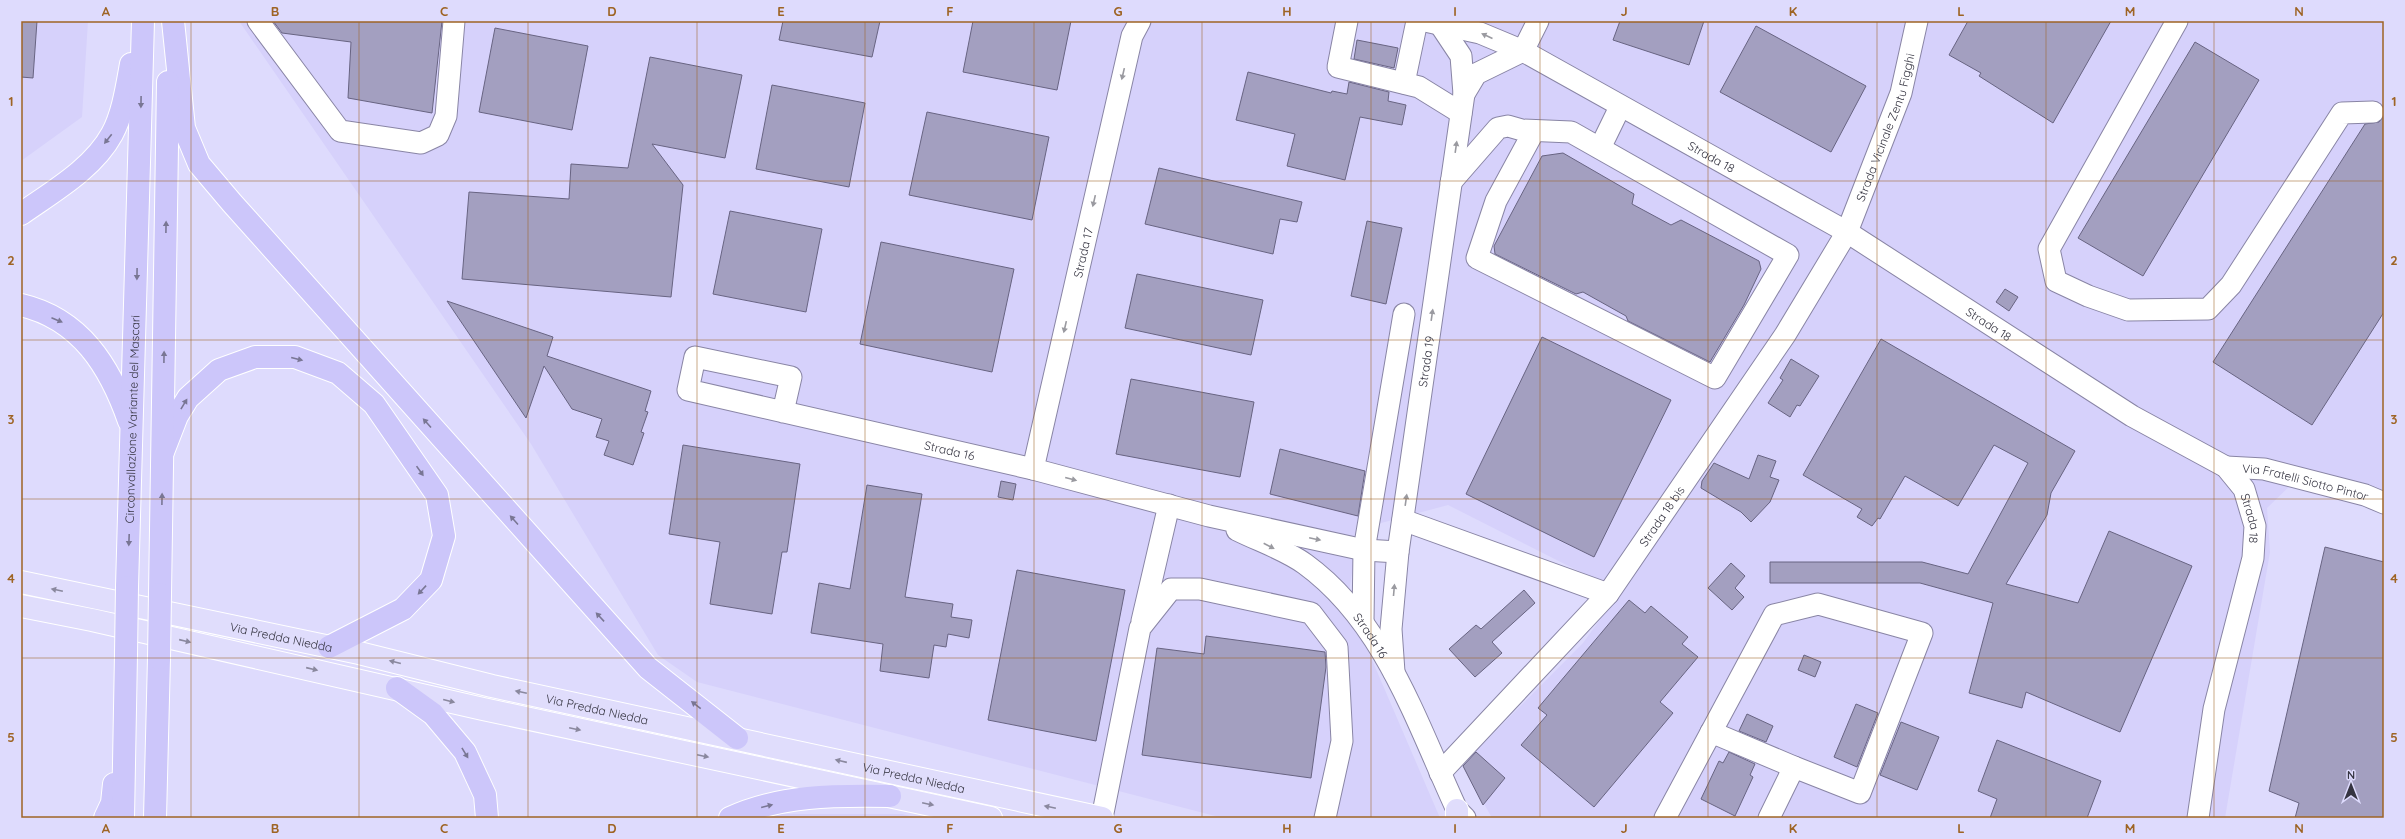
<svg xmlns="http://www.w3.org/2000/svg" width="2405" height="839" viewBox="0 0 2405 839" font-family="Quicksand,sans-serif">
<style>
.built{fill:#d6d1fb}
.building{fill:#a39fc0;stroke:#686482}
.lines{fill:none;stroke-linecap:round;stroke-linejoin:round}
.minor-casing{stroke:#8985a5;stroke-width:23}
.major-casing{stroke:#fff;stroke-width:24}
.highway-casing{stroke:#fff;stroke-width:24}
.minor{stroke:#fff;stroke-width:21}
.major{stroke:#e0ddfc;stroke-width:22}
.highway{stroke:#ccc6fa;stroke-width:22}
.highway-bridge-casing{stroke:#fff;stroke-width:24;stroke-linecap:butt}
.highway-bridge{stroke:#ccc6fa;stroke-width:22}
.oneway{fill:#9a9aa0}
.oneway2{fill:#797694}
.oneway3{fill:#8a889e}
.grid{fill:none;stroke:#9e6424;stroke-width:1;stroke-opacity:0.55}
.labels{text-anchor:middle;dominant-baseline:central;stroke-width:3;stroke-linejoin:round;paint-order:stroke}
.street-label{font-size:12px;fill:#353441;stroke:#dedbfd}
.neatline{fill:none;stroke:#9e6424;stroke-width:1.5}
.grid-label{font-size:13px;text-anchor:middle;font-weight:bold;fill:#9e6424}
</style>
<rect width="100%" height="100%" fill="#dedbfd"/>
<path class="built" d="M21 21H88L82 117 21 161Z
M239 21H2384V515L2328 492 2293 483 2267 508 2270 552 2225 818H1492L1464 768V763L1583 643 1620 592 1448 505 1359 529 1345 617 1363 639 1440 818H1223L697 682 658 655 531 444Z
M777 814H902L918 818H770Z"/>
<path class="building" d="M21 21H37L33 78 21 77Z
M273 21H442L432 113 348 98 351 42 282 33Z
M783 21H880L872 57 779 40Z
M973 21H1071L1057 90 963 72Z
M1620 21H1704L1689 65 1613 40Z
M1968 21H2111L2053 123 1979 76 1981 73 1949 55Z
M1756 26 1866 86 1831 152 1720 92Z
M495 28 588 46 572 130 479 112Z
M1357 40 1398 48 1394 68 1354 59Z
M2195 42 2259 80 2143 276 2078 238Z
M650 57 742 75 725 158 652 144 683 185 671 297 462 279 469 192 569 199 571 164 628 168Z
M1248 72 1331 93 1332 91 1347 94 1349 82 1389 92 1388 101 1406 105 1402 125 1360 117 1345 180 1287 166 1295 134 1236 120Z
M772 85 865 103 849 187 756 169Z
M927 112 1049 137 1032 220 909 195Z
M2384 116V312L2312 425 2213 362 2365 124 2379 122Z
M1563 153 1634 194 1632 204 1671 225 1681 220 1759 261 1761 269 1744 305 1710 362 1628 321 1626 316 1583 292 1576 294 1495 254 1494 246 1542 156Z
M1159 168 1302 202 1297 222 1280 219 1273 254 1145 224Z
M730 211 822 229 806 312 713 294Z
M1367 221 1402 228 1386 304 1351 296Z
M881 242 1014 269 992 372 860 344Z
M1137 274 1263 300 1251 355 1125 328Z
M2005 289 2018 297 2009 311 1996 302Z
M447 301 553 337 547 356 651 391 645 411 648 412 641 432 644 433 633 465 604 455 609 441 596 437 602 419 572 409 544 366 526 418Z
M1542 337 1671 400 1594 557 1466 494Z
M1881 339 2075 451 2051 493 2047 515 2006 584 2078 603 2109 531 2192 566 2120 732 2026 692 2022 708 1969 693 1993 603 1920 583H1770V562H1922L1968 574 2028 463 1994 445 1958 506 1905 476 1880 519 1878 518 1872 526 1857 517 1862 509 1803 475Z
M1791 359 1819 376 1800 406 1797 405 1790 417 1768 403 1783 380 1780 378Z
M1131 379 1254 402 1240 477 1116 454Z
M683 445 800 464 787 552H782L772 614 710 604 720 542 669 534Z
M1280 449 1365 471 1358 516 1270 494Z
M1758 455 1776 461 1770 477 1779 480 1770 502 1751 522 1741 512 1701 488 1702 481 1714 463 1749 479Z
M1001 481 1016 484 1013 500 998 497Z
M867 485 922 494 905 597 953 604 951 617 972 620 969 638 948 634 946 647 934 645 929 678 880 671 883 644 811 633 819 583 850 589Z
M2325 547 2384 562V818H2295L2299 803 2269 791Z
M1731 563 1745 576 1735 588 1744 597 1732 610 1708 588Z
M1017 570 1125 590 1096 741 988 720Z
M1524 590 1535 603 1492 642 1502 653 1475 677 1449 649 1476 625 1481 629Z
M1629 600 1645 613 1651 606 1688 637 1682 644 1698 657 1660 702 1673 713 1594 807 1521 745 1547 715 1538 708Z
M1206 636 1325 652 1326 667 1311 778 1142 755 1157 648 1204 654Z
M1804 655 1821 662 1815 677 1798 670Z
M1856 704 1878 713 1857 767 1834 757Z
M1747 714 1773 726 1766 742 1739 731Z
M1901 722 1939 737 1917 790 1880 775Z
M1997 740 2101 781 2087 818H1990L1997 799 1978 791Z
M1476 752 1505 778 1483 805 1463 766Z
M1729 752 1755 764 1750 775 1753 777 1735 816 1701 799 1719 761 1723 763Z"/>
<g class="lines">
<defs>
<g id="minor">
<path d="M258 21 340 131 421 143 438 135 446 116 454 21"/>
<path d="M1347 21 1338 67 1419 87 1461 113"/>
<path id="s1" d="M1425 21 1480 33 1523 51 1847 232 2132 416 2226 467 2244 489 2255 526 2253 558 2214 709 2198 818"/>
<path d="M2177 21 2049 249 2056 281 2088 296 2128 310 2208 309 2231 285 2342 113 2373 112"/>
<path d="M1404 83 1417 21"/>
<path d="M1464 94 1476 74 1523 51 1538 21"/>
<path d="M1600 148 1620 107"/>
<path d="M1451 182 1498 128 1508 126 1522 130 1571 132 1788 255 1715 378 1477 258 1496 201 1534 131"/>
<path id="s2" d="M783 412 791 377 695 357 688 390 1033 469 1209 516 1364 550 1398 552"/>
<path id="s3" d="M2226 467 2264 469 2365 495 2384 503"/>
<path id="s4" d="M1033 469 1132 36 1140 21"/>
<path d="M1403 520 1608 594"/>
<path id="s5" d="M1237 530C1259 541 1286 550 1305 564 1385 622 1417 724 1457 810L1465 818"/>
<path d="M1363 620 1364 550 1404 314"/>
<path d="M1142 621 1169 505"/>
<path id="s6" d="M1394 672 1391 629 1398 552 1464 94 1461 56 1441 26"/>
<path d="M1711 732 1794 767"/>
<path id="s7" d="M1440 773 1608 594 1785 335 1847 232 1901 93 1917 21"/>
<path d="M1102 818 1140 628 1171 589H1200L1311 613 1337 647 1342 741 1325 818"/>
<path d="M1665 818 1774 615 1818 604 1922 633 1860 793 1794 767 1769 818"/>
</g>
<g id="major">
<path id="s8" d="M21 582 359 653 492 686 1102 818"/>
<path d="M21 606 92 620 483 709 991 818"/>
<path d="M1457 818V810"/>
</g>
<g id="highway">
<path d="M173 21 184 128 199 164 232 203 648 668 737 738"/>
<path d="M21 214C52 192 93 169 112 134 123 114 127 86 131 64"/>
<path d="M21 305C81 319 110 367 129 421"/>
<path d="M163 452 177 416 188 398 219 370 255 357H295L338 373 374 404 437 495 444 536 431 580 403 609 329 647"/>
<path id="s9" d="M127 587 143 21"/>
<path d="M160 594 168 82"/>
<path d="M397 688 433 714 465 752 485 795 487 818"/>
<path d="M105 818 112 803 114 784"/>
<path d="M123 818 126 654"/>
<path d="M155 818 159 658"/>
<path d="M730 818C780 795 835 795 890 796"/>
</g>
</defs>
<use href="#minor" class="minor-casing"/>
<use href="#major" class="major-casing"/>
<use href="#highway" class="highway-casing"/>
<use href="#minor" class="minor"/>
<use href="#major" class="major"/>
<use href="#highway" class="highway"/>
<defs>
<path id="highway-bridge" d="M126 654 127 587
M159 658 160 594"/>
</defs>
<use href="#highway-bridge" class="highway-bridge-casing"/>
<use href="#highway-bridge" class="highway-bridge"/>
</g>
<defs><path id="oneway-solid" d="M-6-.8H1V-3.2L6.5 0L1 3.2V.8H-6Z"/></defs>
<g class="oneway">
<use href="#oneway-solid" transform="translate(1487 36) rotate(-156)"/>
<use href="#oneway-solid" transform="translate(1123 74) rotate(103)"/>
<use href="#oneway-solid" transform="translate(1456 147) rotate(-82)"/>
<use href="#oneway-solid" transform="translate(1094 201) rotate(103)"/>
<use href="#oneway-solid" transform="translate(1432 315) rotate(-82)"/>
<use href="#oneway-solid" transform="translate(1065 327) rotate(103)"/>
<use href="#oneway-solid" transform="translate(1071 479) rotate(15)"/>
<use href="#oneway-solid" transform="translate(1406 500) rotate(-82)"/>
<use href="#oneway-solid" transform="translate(1315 539) rotate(12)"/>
<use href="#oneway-solid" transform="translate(1269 546) rotate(27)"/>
<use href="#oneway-solid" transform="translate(1394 590) rotate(-85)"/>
</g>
<g class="oneway2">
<use href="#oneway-solid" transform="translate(141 102) rotate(91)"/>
<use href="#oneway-solid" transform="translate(108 139) rotate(128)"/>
<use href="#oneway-solid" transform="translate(166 227) rotate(-89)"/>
<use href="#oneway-solid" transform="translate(137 274) rotate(91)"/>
<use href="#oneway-solid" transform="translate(57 320) rotate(23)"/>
<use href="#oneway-solid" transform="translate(164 357) rotate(-89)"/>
<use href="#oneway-solid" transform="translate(297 359) rotate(14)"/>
<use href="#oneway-solid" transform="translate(184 404) rotate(-59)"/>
<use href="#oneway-solid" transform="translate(427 423) rotate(-132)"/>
<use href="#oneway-solid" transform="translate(420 471) rotate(55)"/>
<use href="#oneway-solid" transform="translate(162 499) rotate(-89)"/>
<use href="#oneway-solid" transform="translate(514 520) rotate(-132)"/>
<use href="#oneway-solid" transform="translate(129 540) rotate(92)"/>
<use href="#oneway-solid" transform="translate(422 590) rotate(133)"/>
<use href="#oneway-solid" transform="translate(600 617) rotate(-133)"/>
<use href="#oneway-solid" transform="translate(696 705) rotate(-142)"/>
<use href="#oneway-solid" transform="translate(465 753) rotate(59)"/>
<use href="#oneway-solid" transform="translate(767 806) rotate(-14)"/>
</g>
<g class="oneway3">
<use href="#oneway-solid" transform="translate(57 590) rotate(-168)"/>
<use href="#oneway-solid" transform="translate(185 641) rotate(13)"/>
<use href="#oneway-solid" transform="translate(395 662) rotate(-166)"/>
<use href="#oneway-solid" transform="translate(312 669) rotate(13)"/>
<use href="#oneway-solid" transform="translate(521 692) rotate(-168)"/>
<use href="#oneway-solid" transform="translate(449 701) rotate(14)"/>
<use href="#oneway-solid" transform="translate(575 729) rotate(12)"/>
<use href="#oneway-solid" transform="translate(703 756) rotate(12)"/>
<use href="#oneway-solid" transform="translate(841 761) rotate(-167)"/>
<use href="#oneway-solid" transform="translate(928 804) rotate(12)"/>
<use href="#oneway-solid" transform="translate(1050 807) rotate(-168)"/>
</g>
<path class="grid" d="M191 21V818M359 21V818M528 21V818M697 21V818M865 21V818M1034 21V818M1202 21V818M1371 21V818M1540 21V818M1708 21V818M1877 21V818M2046 21V818M2214 21V818M21 181H2384M21 340H2384M21 499H2384M21 658H2384"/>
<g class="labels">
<g class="street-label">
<text stroke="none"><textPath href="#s7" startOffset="791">Strada Vicinale Zentu Figghi</textPath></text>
<text stroke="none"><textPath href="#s1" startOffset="319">Strada 18</textPath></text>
<text stroke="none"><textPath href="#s4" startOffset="222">Strada 17</textPath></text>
<text stroke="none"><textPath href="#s1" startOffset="643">Strada 18</textPath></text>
<text stroke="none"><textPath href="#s6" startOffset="313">Strada 19</textPath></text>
<text stroke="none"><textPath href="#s9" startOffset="168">Circonvallazione Variante del Mascari</textPath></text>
<text stroke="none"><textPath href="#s2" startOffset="436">Strada 16</textPath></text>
<text stroke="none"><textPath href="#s3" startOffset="81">Via Fratelli Siotto Pintor</textPath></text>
<text stroke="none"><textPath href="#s7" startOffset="340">Strada 18 bis</textPath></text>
<text stroke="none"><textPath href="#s1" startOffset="979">Strada 18</textPath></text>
<text stroke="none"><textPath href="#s5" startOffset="174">Strada 16</textPath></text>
<text stroke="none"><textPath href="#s8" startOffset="266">Via Predda Niedda</textPath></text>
<text stroke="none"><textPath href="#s8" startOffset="590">Via Predda Niedda</textPath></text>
<text stroke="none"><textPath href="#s8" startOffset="914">Via Predda Niedda</textPath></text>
</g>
</g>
<rect width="2405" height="839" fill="none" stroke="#dedbfd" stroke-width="44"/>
<g transform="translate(2351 785)" stroke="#dedbfd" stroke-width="3" paint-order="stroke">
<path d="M0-3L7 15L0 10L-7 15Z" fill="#353441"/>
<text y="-6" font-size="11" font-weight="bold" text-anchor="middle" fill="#353441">N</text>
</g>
<rect x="22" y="22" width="2361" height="795" class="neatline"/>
<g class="grid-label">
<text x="106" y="16">A</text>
<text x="275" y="16">B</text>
<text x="444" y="16">C</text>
<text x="612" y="16">D</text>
<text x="781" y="16">E</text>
<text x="950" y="16">F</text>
<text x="1118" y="16">G</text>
<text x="1287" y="16">H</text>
<text x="1455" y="16">I</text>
<text x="1624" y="16">J</text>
<text x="1793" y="16">K</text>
<text x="1961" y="16">L</text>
<text x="2130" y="16">M</text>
<text x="2299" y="16">N</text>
<text x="11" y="106">1</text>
<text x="2394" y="106">1</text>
<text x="11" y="265">2</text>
<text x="2394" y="265">2</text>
<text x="11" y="424">3</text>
<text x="2394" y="424">3</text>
<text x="11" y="583">4</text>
<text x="2394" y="583">4</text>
<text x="11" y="742">5</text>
<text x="2394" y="742">5</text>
<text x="106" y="833">A</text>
<text x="275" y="833">B</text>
<text x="444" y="833">C</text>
<text x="612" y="833">D</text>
<text x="781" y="833">E</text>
<text x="950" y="833">F</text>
<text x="1118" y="833">G</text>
<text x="1287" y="833">H</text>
<text x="1455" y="833">I</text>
<text x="1624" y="833">J</text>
<text x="1793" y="833">K</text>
<text x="1961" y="833">L</text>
<text x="2130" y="833">M</text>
<text x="2299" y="833">N</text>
</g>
</svg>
